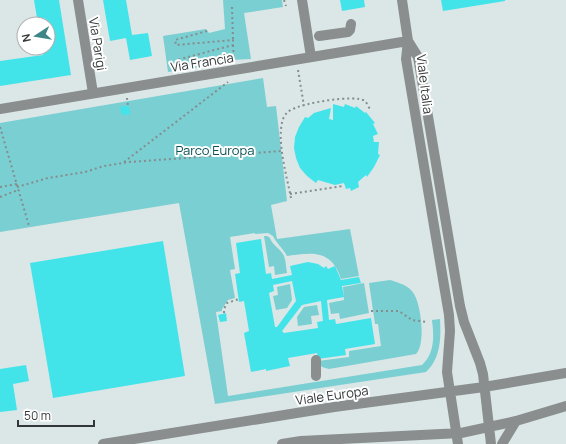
<svg xmlns="http://www.w3.org/2000/svg" width="566" height="444" viewBox="0 0 566 444" font-family="Manrope,sans-serif">
<style>
.green{fill:#7acfd2}
.building{fill:#42e4ea;fill-rule:evenodd}
.lines{fill:none;stroke-linecap:round;stroke-linejoin:round}
.path{stroke:#858d8d;stroke-width:2;stroke-dasharray:2 3;stroke-linecap:butt}
.minor{stroke:#8a8e8e;stroke-width:10}
.labels{text-anchor:middle;dominant-baseline:central;stroke-width:4;stroke-linejoin:round;paint-order:stroke}
.street-label{font-size:13px;fill:#333737;stroke:#fff}
.park-label{font-size:13px;fill:#0a5153;stroke:#fff}
</style>
<rect width="100%" height="100%" fill="#dbe6e6"/>
<path class="green" d="M223 0H282L283 7 244 13 251 59 208 61V66L168 72 163 36 206 29 209 33 225 29Z
M263 78 267 107 276 106 287 201 271 205 277 239 350 229 359 276 341 279C332 250 313 252 287 256 284 250 275 241 273 236L268 233 255 234V233L230 237 235 269 230 270 235 298 228 300 222 309V311L216 312 228 396 422 365C435 353 434 336 432 320L440 319C441 338 441 358 426 372L215 404 179 203 0 232V123Z
M264 236H267L270 238C272 245 281 249 284 256 286 261 286 268 287 273L275 275 274 266 269 267Z
M390 280C399 283 409 285 414 294 421 305 426 344 416 354L329 369 322 367 318 361 349 357V351L381 346 378 324H375L369 283Z
M364 283 369 313 340 319 339 313 331 314 329 303 344 300 343 287Z
M290 284 292 300 287 308 276 310 273 296 278 295 277 287Z
M317 305 319 315 311 316 312 324 298 326 297 317 304 307Z"/>
<path class="building" d="M34 0H59L71 75 0 86V61L43 55 42 48H48V24H38Z
M103 0H126L132 35 148 33 152 56 130 60 126 38 110 41Z
M340 0H364L365 7 342 11Z
M441 0H505V1L443 11Z
M333 104 344 107 345 104 355 108 356 106 365 113 366 112 375 123 373 124 378 134 373 136 374 142H379L378 154 380 155 374 167 367 177 366 175 358 182 359 187 351 191 350 188 346 189 344 183 335 185 318 180 316 183 307 176 300 168 296 158 294 148 295 137 299 127 305 117 308 118 314 113 331 108 329 119 333 120Z
M128 106H129L130 114 122 115 120 107Z
M261 239 266 274 271 273 272 279 292 275 290 266 308 262 318 264 324 268 326 266 328 269 335 266 341 280 359 277 361 283 342 286 344 297 327 300 329 320 335 319 336 324 371 318 375 344 345 349 346 355 318 359 317 353 288 358 290 366 266 371V369L251 372 244 333 249 331 244 301 239 302 235 274 240 273 236 243ZM292 281 296 301 277 327H275L269 293 274 291 273 285ZM321 301 323 321 317 322 318 328 284 333 282 331 302 305Z
M163 241 185 376 53 398 30 263Z
M226 313 227 321 220 322 218 315Z
M26 365 29 381 13 384 17 410 0 412V369Z"/>
<g class="lines">
<path class="path" d="M284 0 286 6
M232 7 233 40
M207 31 175 40 176 45 233 40V45L177 60 178 64 209 63
M233 45 234 60
M298 70 304 106
M127 98 128 106
M0 127 29 226
M124 162 228 82
M0 187 17 184
M17 187 48 178 85 172 104 166 129 162 282 151
M290 194 343 186
M0 197 18 190
M291 198C287 177 276 140 283 119 285 114 288 111 293 109 304 103 355 94 365 101 367 103 369 108 371 111
M371 311H399L412 320 427 322
M224 313V309L227 303 239 299"/>
<path class="minor" d="M78 0 93 93
M302 0 311 57
M402 0 408 41 406 59 449 315 450 331 447 372 458 444
M319 36 348 32 350 30 351 24
M408 41 418 57 460 306 464 322 480 363 483 374 491 444
M0 109 408 41
M316 360V376
M103 444 334 407 484 387 566 373
M282 444 301 441 461 433 516 421 566 406
M502 444 516 421"/>
</g>
<g class="labels">
<g class="street-label">
<text transform="translate(98 44) rotate(81)">Via Parigi</text>
<text transform="translate(202 62) rotate(-9)">Via Francia</text>
<text transform="translate(425 84) rotate(83)">Viale Italia</text>
<text transform="translate(332 395) rotate(-8)">Viale Europa</text>
</g>
<g class="park-label">
<text x="215" y="150">Parco Europa</text>
</g>
</g>
<g transform="translate(36 36) rotate(258)"><circle r="19" fill="#ffffff" stroke="#adafaf"/>
<path d="M0-3L7 15L0 10L-7 15Z" fill="#3d8688"/>
<text y="-6" font-size="11" font-weight="bold" text-anchor="middle" fill="#333737">N</text>
</g>
<path d="M18 420v6h76v-6" fill="none" stroke="#333737" stroke-width="2"/>
<text x="24" y="420" font-size="12" fill="#333737" stroke="#ffffff" stroke-width="3" paint-order="stroke">50 m</text>
</svg>
